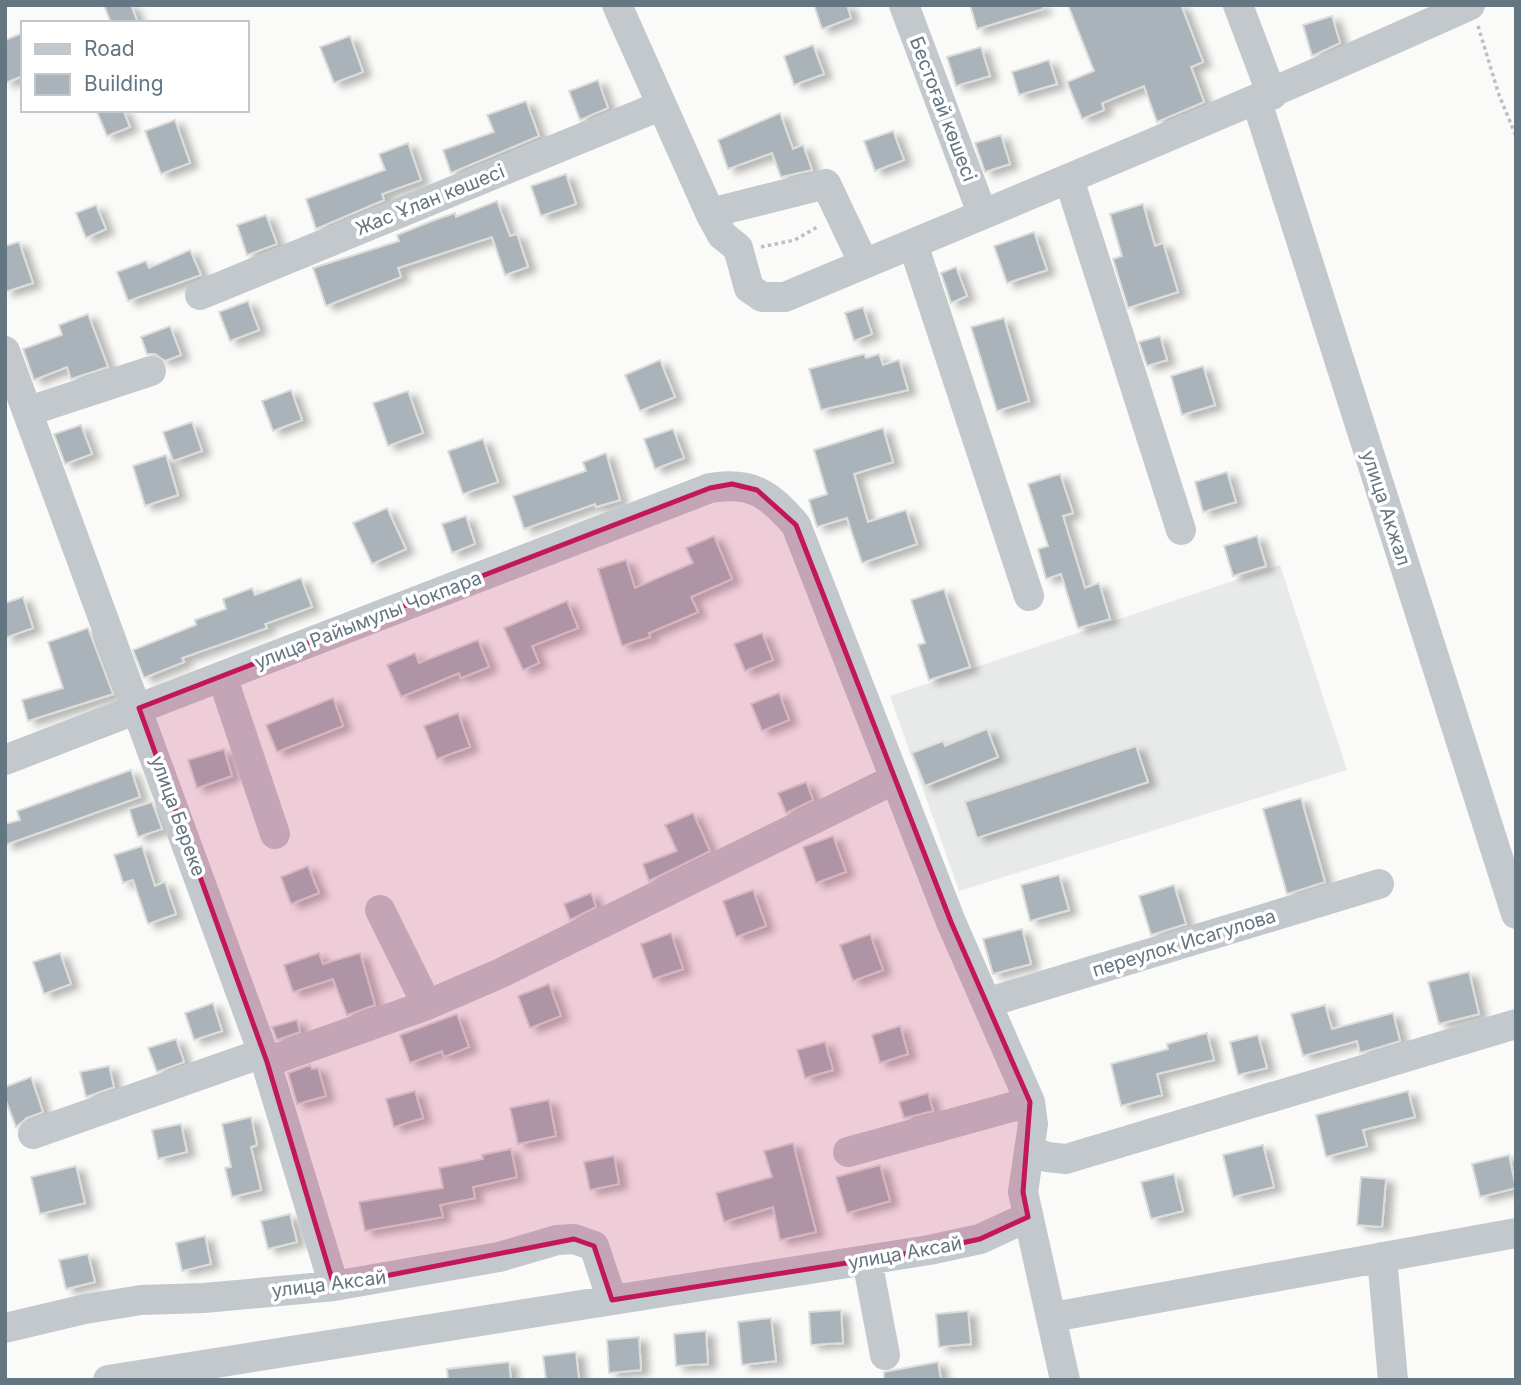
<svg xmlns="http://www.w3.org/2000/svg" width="1521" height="1385" viewBox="0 0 1521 1385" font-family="Inter,sans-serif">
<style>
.built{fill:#e8e9e9}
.building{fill:#aab3b9;stroke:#dcdcda;stroke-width:2;filter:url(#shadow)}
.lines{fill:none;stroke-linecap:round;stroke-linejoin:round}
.path{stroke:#bbbfc2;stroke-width:3.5;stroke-dasharray:3.5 3.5;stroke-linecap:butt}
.minor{stroke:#c3c8cc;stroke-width:30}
.marked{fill:#c2185b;fill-opacity:0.2;stroke:#c2185b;stroke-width:5;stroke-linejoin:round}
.labels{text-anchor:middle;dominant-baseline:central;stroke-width:7;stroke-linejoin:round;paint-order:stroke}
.street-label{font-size:19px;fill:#657683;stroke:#fff}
</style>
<defs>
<filter id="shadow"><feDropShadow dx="8" dy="4.5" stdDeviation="3.5" flood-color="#0004"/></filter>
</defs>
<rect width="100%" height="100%" fill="#fafaf8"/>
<path class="built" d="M1280 565 1347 770 959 891 890 696Z"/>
<path class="building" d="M104 5H131L138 23H111Z
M814 5H847L851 18 822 29Z
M970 5H1043V9L977 29Z
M1068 5H1181L1203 62 1191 67 1204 102 1157 122 1144 86 1102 103 1104 110 1082 119 1067 82 1094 71Z
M1332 16 1340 43 1312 56 1303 25Z
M23 33V76L5 83V40Z
M350 36 363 72 334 83 320 47Z
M813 45 824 74 794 85 784 56Z
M981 47 990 76 956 86 947 57Z
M1049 60 1057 84 1019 95 1012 72Z
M598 80 608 108 580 120 569 91Z
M526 101 539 136 451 173 443 150 494 132 487 115Z
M96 110H123L130 127 107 136Z
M780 113 793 149 803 145 812 170 781 177 772 153 728 169 718 140Z
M175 120 190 163 161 174 145 131Z
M893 131 904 160 875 171 864 141Z
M1001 135 1010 164 985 172 975 143Z
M408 143 421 180 382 194 384 200 316 229 306 199 385 170 379 154Z
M566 174 576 204 541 216 531 186Z
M497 201 510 236 517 234 528 267 505 275 492 237 398 268 401 277 326 306 313 268 399 241 397 235 432 221 455 213 456 217Z
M1143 204 1155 246 1163 243 1178 292 1128 308 1113 259 1122 256 1110 214Z
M96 205 106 229 86 238 76 213Z
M266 215 277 244 247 255 237 225Z
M1034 232 1047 270 1007 283 994 246Z
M19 242 33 283 5 292V246Z
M190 250 201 275 128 301 117 272 146 261 149 268Z
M956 267 967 296 951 303 941 273Z
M248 301 259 330 230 341 219 312Z
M863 307 872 334 854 341 845 313Z
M88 314 108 367 71 379 67 367 34 380 23 349 62 335 59 325Z
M1004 318 1029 401 997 411 971 327Z
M170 326 181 355 165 361 155 354H147L141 337Z
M1160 336 1167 360 1147 366 1139 342Z
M864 354 866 358 879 354 883 365 899 360 908 390 821 410 809 369Z
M660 360 675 397 640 411 625 375Z
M1203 366 1215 405 1182 415 1171 376Z
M291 390 302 420 273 431 262 401Z
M408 391 423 433 388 446 373 403Z
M192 422 202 451 173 461 163 432Z
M81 425 92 454 65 464 54 434Z
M883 428 893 462 854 474 868 522 906 510 917 544 862 563 847 518 817 527 809 500 827 494 814 450Z
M673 429 684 458 655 469 644 439Z
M483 439 498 482 463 494 448 451Z
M606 453 620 500 596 507 595 504 524 529 513 496 586 471 583 462Z
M166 455 178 495 145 506 133 466Z
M1227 472 1236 502 1203 512 1195 482Z
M1060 474 1073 513 1063 516 1085 588 1099 583 1110 619 1078 628 1061 574 1046 579 1038 549 1048 546 1028 484Z
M387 508 406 549 372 564 353 523Z
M466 516 475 544 452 553 442 524Z
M714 536 732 579 691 597 698 612 649 633 650 637 622 646 598 569 626 560 635 588 693 563 686 548Z
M1257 536 1266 566 1233 576 1224 546Z
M301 578 312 607 265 624 267 628 182 658 184 662 144 678 133 650 196 625 195 620 226 609 223 599 252 588 255 595Z
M944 589 970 667 929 680 918 645 925 643 911 600Z
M23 597 33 628 5 638V603Z
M567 601 578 628 532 646 539 663 523 670 504 628Z
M88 628 113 694 28 721 22 700 63 688 48 642Z
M762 633 773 660 745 671 734 644Z
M478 640 489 667 461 678 459 673 401 697 387 665 415 653 419 663Z
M779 693 789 720 762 731 751 704Z
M333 698 343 726 277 752 266 725Z
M458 713 470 747 437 759 424 726Z
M987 729 998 757 925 786 912 753 943 741 945 746Z
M1136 746 1148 782 977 838 965 802Z
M224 749 232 776 197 788 188 760Z
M131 770 140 797 5 845V824L20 820 17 811Z
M806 782 813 800 786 813 778 793Z
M1301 798 1325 882 1287 894 1263 809Z
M152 802 162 829 138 837 129 809Z
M693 813 710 851 649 881 643 864 677 851 665 825Z
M833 836 846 872 816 883 803 847Z
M142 846 155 886 165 882 176 914 148 924 133 880 123 883 114 855Z
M308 866 319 893 291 904 281 877Z
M1059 875 1069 910 1030 921 1021 885Z
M1174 885 1186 924 1151 935 1139 896Z
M753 890 766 926 736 937 723 901Z
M591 893 596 907 570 920 564 904Z
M1022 929 1031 964 993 974 983 939Z
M671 933 683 969 653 979 641 944Z
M870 934 883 970 853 981 840 945Z
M60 953 71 984 44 994 33 962Z
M319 953 323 964 360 953 375 1005 347 1015 333 979 293 992 284 965Z
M1469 972 1479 1014 1439 1024 1428 982Z
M549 984 561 1016 530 1028 518 996Z
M213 1003 222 1031 194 1040 185 1013Z
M1325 1005 1332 1029 1393 1013 1400 1041 1360 1053 1357 1041 1303 1056 1291 1014Z
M457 1014 469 1047 444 1057 442 1051 410 1063 400 1035Z
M297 1020 300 1032 277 1040 272 1027Z
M900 1026 908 1054 880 1063 872 1035Z
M1207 1033 1214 1060 1157 1074 1162 1095 1121 1106 1111 1064 1168 1049 1167 1044Z
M1258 1035 1267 1068 1238 1075 1230 1042Z
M176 1039 184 1062 157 1072 148 1048Z
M825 1042 833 1070 805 1078 797 1050Z
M310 1065 312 1069 318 1068 326 1096 297 1104 288 1073Z
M109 1066 114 1087 86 1097 80 1072Z
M31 1077 43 1112 27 1118 16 1127 5 1098V1087Z
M415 1091 423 1118 394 1127 386 1099Z
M1408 1091 1415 1117 1363 1130 1367 1146 1326 1157 1316 1115Z
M928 1093 933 1111 904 1118 899 1102Z
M549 1100 556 1136 518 1144 510 1108Z
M251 1117 257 1145 251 1147 261 1190 232 1197 225 1168 231 1167 222 1124Z
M181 1124 187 1152 158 1159 152 1130Z
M793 1143 816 1232 780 1240 773 1207 724 1222 716 1193 772 1177 764 1151Z
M1263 1145 1274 1187 1233 1197 1223 1155Z
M511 1149 517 1177 473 1187 475 1198 440 1205 443 1217 365 1231 359 1202 443 1188 439 1168 483 1159 482 1155Z
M1509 1155 1516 1188 1480 1197 1472 1164Z
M614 1156 619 1184 590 1190 584 1162Z
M880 1165 890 1201 847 1213 836 1177Z
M76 1166 85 1203 40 1214 31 1177Z
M1174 1174 1183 1211 1151 1219 1141 1182Z
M1361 1177 1386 1179 1382 1227 1357 1225Z
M290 1214 297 1242 268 1249 261 1221Z
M205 1236 211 1264 182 1271 176 1243Z
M88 1254 95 1282 66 1289 59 1260Z
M841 1310 843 1343 811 1345 809 1312Z
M968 1311 971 1344 939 1347 936 1314Z
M771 1318 776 1361 742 1365 738 1322Z
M706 1331 708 1364 676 1366 674 1334Z
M639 1337 641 1370 609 1373 607 1340Z
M576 1352 579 1380H546L543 1356Z
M509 1362 511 1380H448L447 1369Z
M938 1362 941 1380H884V1372Z"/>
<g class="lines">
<path class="path" d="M1478 26 1499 95 1516 136
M761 247 795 240 819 226"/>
<path class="minor" d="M617 5 710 213 722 235 738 248 749 288 762 297H785C1014 201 1244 107 1470 5
M904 5 982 213
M1238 5 1272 95
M1257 102 1516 914
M1069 179 1181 530
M710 213 826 184 864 264
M913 244 1029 596
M200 295 660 106
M5 351 263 1053 334 1286
M29 411 151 371
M222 676 275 834
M5 760 710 488C752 481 769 494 796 525L951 922 1030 1102 1033 1124 1023 1192 1065 1380
M380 910 427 1005
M989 1002 1379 884
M267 1062 427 1005 501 973 895 779
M33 1134 263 1053
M1029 1150 1047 1157 1066 1159 1516 1024
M848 1152 1030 1102
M1382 1257 1393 1380
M867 1260 885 1355
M1053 1317 1516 1233
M5 1328 85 1309 141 1300 204 1298 334 1286 499 1257 557 1240 574 1239 594 1246 612 1300
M108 1380 929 1250 980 1239 1028 1217"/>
</g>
<path class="marked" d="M732 484 757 490 796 525 951 922 1030 1102 1023 1192 1028 1217 980 1239 929 1250 612 1300 594 1246 574 1239 334 1286 267 1062 139 708 710 488Z"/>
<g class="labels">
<g class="street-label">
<text transform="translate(943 109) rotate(69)">Бестоғай көшесі</text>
<text transform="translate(430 200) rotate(-22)">Жас Ұлан көшесі</text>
<text transform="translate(1386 508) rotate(72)">улица Акжал</text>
<text transform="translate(368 620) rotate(-21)">улица Райымулы Чокпара</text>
<text transform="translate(178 816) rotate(70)">улица Береке</text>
<text transform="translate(1184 943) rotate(-17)">переулок Исагулова</text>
<text transform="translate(905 1253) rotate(-10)">улица Аксай</text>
<text transform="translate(329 1284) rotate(-7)">улица Аксай</text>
</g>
</g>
<rect width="1521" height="1385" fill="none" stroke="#657683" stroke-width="14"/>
<rect x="21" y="21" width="228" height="91" fill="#ffffff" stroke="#c1c8cd" stroke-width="2"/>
<rect x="35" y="44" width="35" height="10" fill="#c3c8cc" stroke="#c1c8cd" stroke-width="2"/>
<text x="84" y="56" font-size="21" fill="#657683">Road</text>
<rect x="35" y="74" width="35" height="21" fill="#aab3b9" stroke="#c1c8cd" stroke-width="2"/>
<text x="84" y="91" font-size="21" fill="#657683">Building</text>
</svg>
